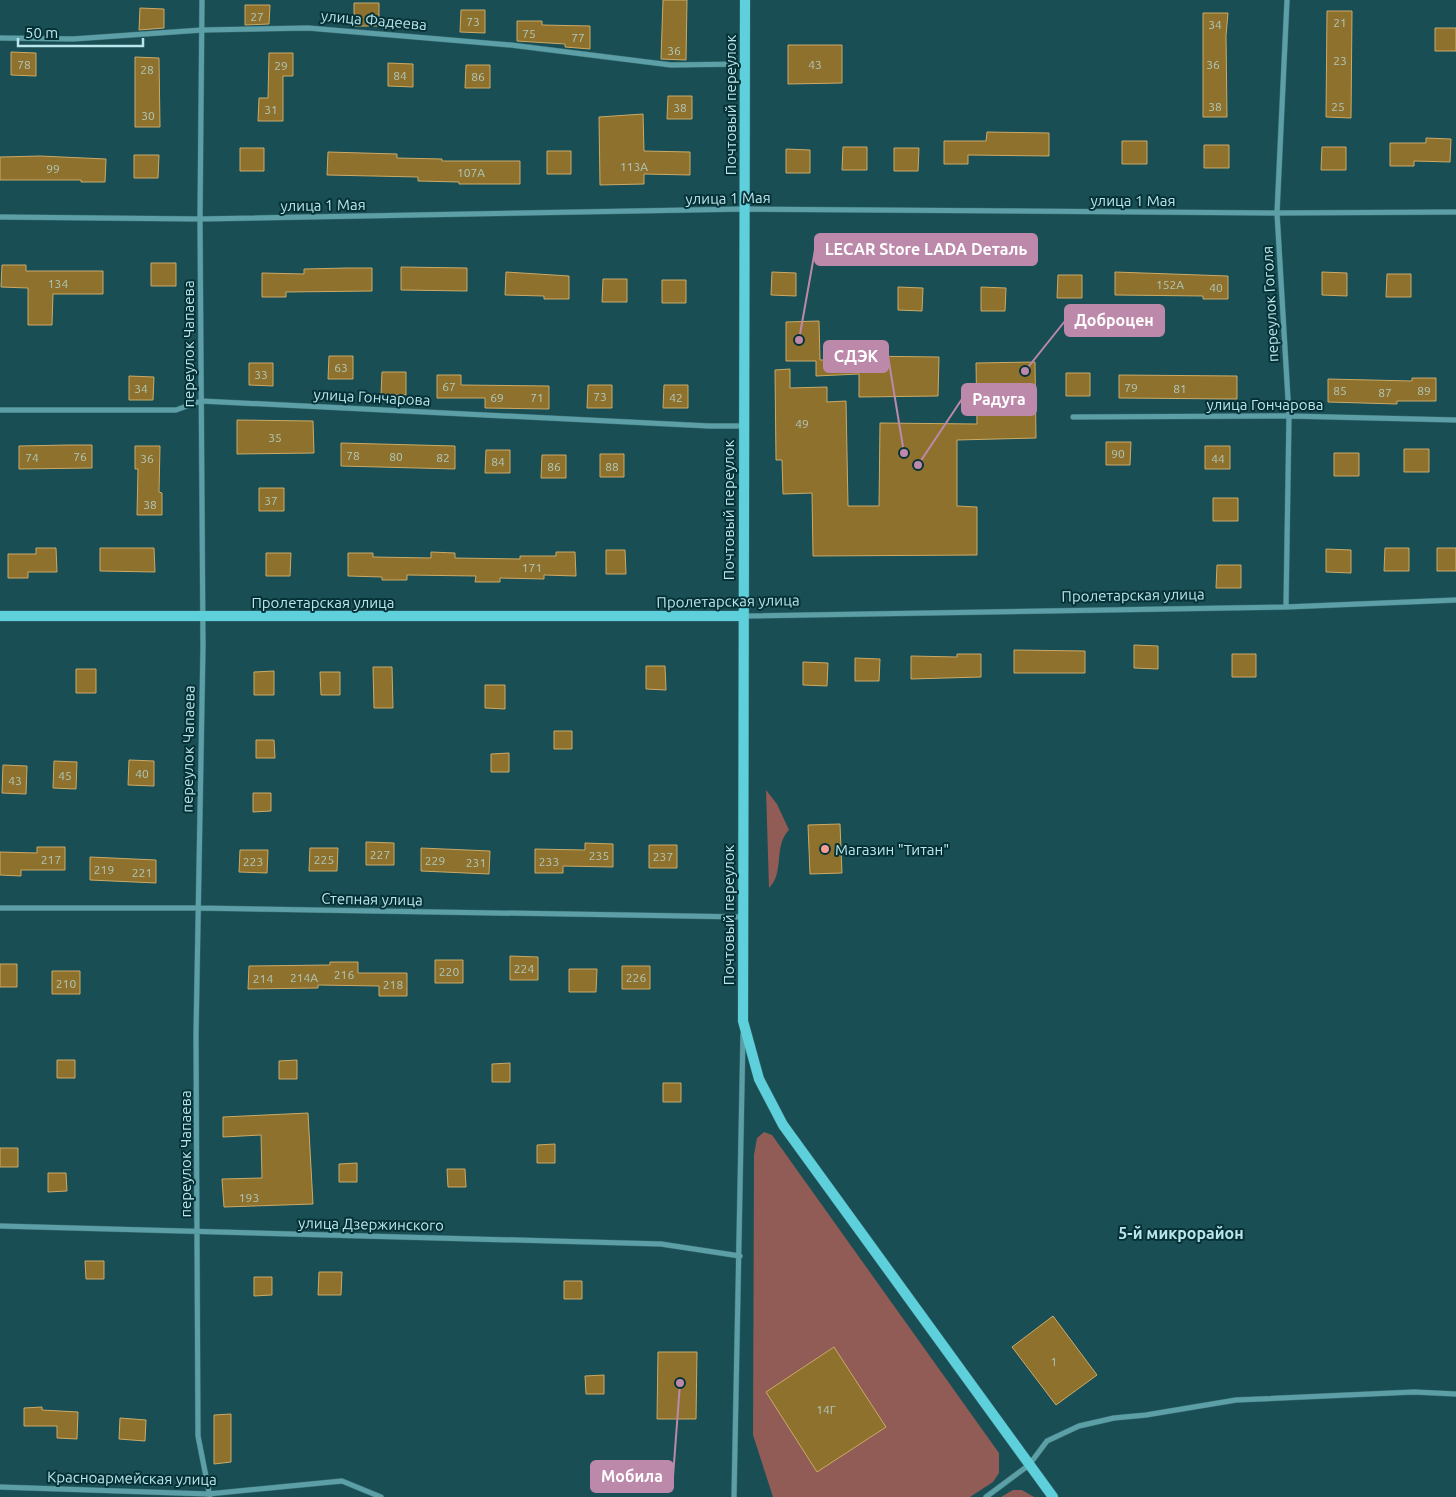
<svg xmlns="http://www.w3.org/2000/svg" width="1456" height="1497" viewBox="0 0 1456 1497" font-family="Ubuntu,sans-serif">
<style>
.green{fill:#915b56}
.building{fill:#8f712e;stroke:#caaa68}
.lines{fill:none;stroke-linecap:round;stroke-linejoin:round}
.street-casing{stroke:#396c72;stroke-width:6}
.secondary-casing{stroke:#396c72;stroke-width:11}
.street{stroke:#5c9fa6;stroke-width:5}
.secondary{stroke:#5ed0dc;stroke-width:10}
.poi-dot{fill:#f59c95;stroke:#063237;stroke-width:2}
.labels{text-anchor:middle;dominant-baseline:central;stroke-width:4;stroke-linejoin:round;paint-order:stroke}
.number-label{font-size:12px;fill:#aec9bc}
.street-label{font-size:15px;fill:#b9e6eb;stroke:#063237}
.poi-label{font-size:15px;fill:#b9e6eb;stroke:#063237;text-anchor:start}
.neighbourhood-label{font-size:16px;font-weight:bold;fill:#b9e6eb;stroke:#063237}
.leader{fill:none;stroke:#bd89aa;stroke-width:2}
.callout-dot{fill:#bd89aa;stroke:#063237;stroke-width:2}
.callout{fill:#bd89aa;stroke:#bd89aa;stroke-width:2}
.callout-label{font-size:16px;text-anchor:middle;font-weight:bold;fill:#fff}
</style>
<rect width="100%" height="100%" fill="#194e54"/>
<path class="green" d="M766 790 777 804 789 830C773 846 785 873 769 888Z
M764 1132 772 1135 999 1453V1473L993 1482 970 1497H773L753 1435 754 1155 757 1138Z
M1013 1490H1022L1034 1497H1001Z"/>
<path class="building" d="M663 0H687L686 60 661 59Z
M354 3H379V26H354Z
M245 5H270L269 24 245 25Z
M140 8 164 9V28L139 30Z
M461 10H485V33L460 32Z
M1327 11H1352L1351 118 1326 117Z
M1203 13H1228L1226 36 1227 117H1203Z
M517 21H542V25L590 26V49L565 47V44L517 41Z
M1435 28H1456V51H1435Z
M788 45H842V83L788 84Z
M11 52 36 53V76L11 75Z
M269 53H293V76H283V121H258L259 98H268Z
M135 57 159 58 160 127H135Z
M388 63 413 64V87L388 86Z
M466 65H490V88H465Z
M668 96H692V119H667Z
M643 114 644 151 690 152V175L644 174V184L600 185 599 117Z
M987 132 1049 133V156L968 155V164H944V141H986Z
M1426 138 1451 139 1450 162 1414 161V166H1390V143H1426Z
M1122 141H1147V164H1122Z
M1204 145H1229V168H1204Z
M843 147H867V170H842Z
M1322 147H1346V170H1321Z
M240 148H264V171H240Z
M894 148H919L918 171H894Z
M786 149 810 150V173H786Z
M547 151H571V174H547Z
M328 152 397 154V158L442 159V161H520V184H459V182L418 181V177L327 175Z
M134 155H159L158 178H134Z
M40 156 106 159 105 182H81V180H0V157Z
M151 263H176V286H151Z
M2 265H26V271H103V294H53L52 325H28V288L1 287Z
M401 267 467 268V291L401 290Z
M347 268H372V291L286 292V297H262V273L304 274V269Z
M506 272 569 276V299H544V296L505 295Z
M772 272 796 273V296L771 295Z
M1115 272 1228 276V299H1203V296L1115 295Z
M1322 272 1347 273V296L1322 295Z
M1387 274H1411V297H1386Z
M1058 275H1082V298H1057Z
M603 279H627V302H602Z
M662 280H686V303H662Z
M898 287 923 288 922 311 898 310Z
M981 287 1006 288 1005 311H981Z
M819 321 820 360 859 359V356L939 357 938 396 859 397V374L816 376V361H786V322Z
M329 356H353V379H328Z
M1035 362 1036 438 957 440V506L977 507V555L813 556 812 493 783 494 782 460H776L775 370 790 369V388L827 387V402L846 401 848 506H879L880 423 977 424 976 363Z
M249 363H273V386L249 385Z
M382 372H406V395H381Z
M1066 373H1090V396H1066Z
M437 375H461V385L549 386V409L485 408V398H437Z
M1119 375 1237 376V399L1119 398Z
M129 376 154 377 153 400H129Z
M1412 378H1436V401H1397V404L1328 402V379L1412 381Z
M588 385H612V408H587Z
M664 385H688V408H663Z
M237 420 313 421 314 453 237 454Z
M1106 442H1131L1130 465H1106Z
M341 443 455 446V469L341 466Z
M68 445H92V468L19 469V446Z
M135 446H160L159 492 162 493V515H137L138 469H135Z
M1205 446H1230V469H1205Z
M1404 449H1429V472H1404Z
M486 450H510V473H485Z
M1334 453H1359V476H1334Z
M600 454H624V477H600Z
M542 455H566V478H541Z
M259 488H284V511H259Z
M1213 498H1238V521H1213Z
M36 548H56L57 572H28V578H8V554H36Z
M100 548H154L155 572 100 571Z
M1385 548H1409V571H1384Z
M1437 548H1456V571H1437Z
M1326 549 1351 550V573L1326 572Z
M606 550H625L626 574H606Z
M431 552 455 553V558L520 559V556H556V552H575L576 576 544 575V579L500 578V582H475L476 576 407 575V580H382V577L348 576V553H373V557L431 558Z
M266 553H291L290 576H266Z
M1217 565H1241V588H1216Z
M1134 645 1158 646V669L1134 668Z
M1014 650 1085 651V673H1014Z
M957 654H981V677L911 679V656L957 657Z
M1232 654H1256V677H1232Z
M855 658 880 659 879 681H855Z
M803 662 828 663 827 686 803 685Z
M646 666H665L666 690 646 689Z
M373 667H392L393 708H374Z
M76 669H96V693H76Z
M274 671V695H254V672Z
M320 672H340V695H321Z
M485 685H505V709L485 708Z
M554 731H572V749H554Z
M256 740H274L275 758H256Z
M509 753V772H491V754Z
M129 760 154 761V786L128 785Z
M54 761 77 762 76 789 53 788Z
M3 765 27 766 26 794 2 793Z
M253 793H271V811L253 812Z
M840 824 842 873 810 874 808 825Z
M366 842 394 843V865H366Z
M585 843 613 844V867L563 866V873H535V849L585 850Z
M649 845H677V868H649Z
M37 847H65V870H21V876L0 875V852L37 853Z
M310 848H338L337 871H309Z
M421 848 490 851 489 874 421 871Z
M240 850H268L267 873 239 872Z
M90 857 156 860V883L90 880Z
M510 956 538 957V980H510Z
M435 960H463V983H435Z
M330 962H358V973H407V996H379V986L318 985V988L248 989 249 966 330 965Z
M0 964H17V987H0Z
M622 966H650V989H622Z
M569 969H597L596 992H569Z
M52 971H80V994H52Z
M57 1060H75V1078H57Z
M297 1060V1079H279V1061Z
M510 1063V1082H492V1064Z
M663 1083H681V1102H663Z
M308 1113 313 1204 224 1207 222 1179 262 1178 261 1135 223 1137V1117Z
M555 1144V1163H537V1145Z
M0 1148H18V1167H0Z
M357 1163V1182H339V1164Z
M447 1169H465L466 1187H448Z
M48 1173H66L67 1191 48 1192Z
M85 1261H104V1279H86Z
M319 1272H342L341 1295H318Z
M254 1277H272V1295L254 1296Z
M564 1281H582V1299H564Z
M1053 1316 1097 1375 1056 1405 1012 1347Z
M834 1347 886 1427 817 1472 766 1392Z
M658 1352H697L696 1419H657Z
M604 1375V1394H586L585 1376Z
M42 1407V1410L78 1412 77 1439 57 1438V1426H24V1408Z
M231 1414V1462L214 1464V1415Z
M120 1418 146 1420 145 1441 119 1439Z"/>
<g class="lines">
<defs>
<path id="street" d="M202 0 200 219 203 647 196 1035 198 1436 210 1497
M0 38 73 39 202 30 308 28 511 45 671 65 745 64
M0 217 200 219 745 209 1277 213 1456 212
M0 410H176L201 401 709 426H744
M1073 417 1289 416 1456 420
M1286 607 1289 416 1277 213 1287 0
M744 616 1286 607 1456 600
M0 908H197L744 917
M0 1226 661 1244 740 1256
M0 1487 208 1494 342 1481 381 1497
M734 1497 743 1034
M986 1497 1029 1465 1047 1441 1079 1426 1114 1418 1146 1415 1236 1400 1414 1392 1456 1394"/>
<path id="secondary" d="M745 0 743 1021 759 1079 783 1125 1053 1497
M0 616H743"/>
</defs>
<use href="#street" class="street-casing"/>
<use href="#secondary" class="secondary-casing"/>
<use href="#street" class="street"/>
<use href="#secondary" class="secondary"/>
</g>
<circle class="poi-dot" cx="825" cy="849" r="5"/>
<g class="labels">
<g class="number-label">
<text x="257" y="16">27</text>
<text x="473" y="21">73</text>
<text x="1340" y="22">21</text>
<text x="1215" y="24">34</text>
<text x="529" y="33">75</text>
<text x="578" y="37">77</text>
<text x="674" y="50">36</text>
<text x="1340" y="60">23</text>
<text x="24" y="64">78</text>
<text x="815" y="64">43</text>
<text x="1213" y="64">36</text>
<text x="281" y="65">29</text>
<text x="147" y="69">28</text>
<text x="400" y="75">84</text>
<text x="478" y="76">86</text>
<text x="1215" y="106">38</text>
<text x="1338" y="106">25</text>
<text x="680" y="107">38</text>
<text x="271" y="109">31</text>
<text x="148" y="115">30</text>
<text x="634" y="166">113А</text>
<text x="53" y="168">99</text>
<text x="471" y="172">107А</text>
<text x="58" y="283">134</text>
<text x="1170" y="284">152А</text>
<text x="1216" y="287">40</text>
<text x="341" y="367">63</text>
<text x="261" y="374">33</text>
<text x="449" y="386">67</text>
<text x="1131" y="387">79</text>
<text x="141" y="388">34</text>
<text x="1180" y="388">81</text>
<text x="1340" y="390">85</text>
<text x="1424" y="390">89</text>
<text x="1385" y="392">87</text>
<text x="600" y="396">73</text>
<text x="497" y="397">69</text>
<text x="537" y="397">71</text>
<text x="676" y="397">42</text>
<text x="802" y="423">49</text>
<text x="275" y="437">35</text>
<text x="1118" y="453">90</text>
<text x="353" y="455">78</text>
<text x="80" y="456">76</text>
<text x="396" y="456">80</text>
<text x="32" y="457">74</text>
<text x="443" y="457">82</text>
<text x="147" y="458">36</text>
<text x="1218" y="458">44</text>
<text x="498" y="461">84</text>
<text x="554" y="466">86</text>
<text x="612" y="466">88</text>
<text x="271" y="500">37</text>
<text x="150" y="504">38</text>
<text x="532" y="567">171</text>
<text x="142" y="773">40</text>
<text x="65" y="775">45</text>
<text x="15" y="780">43</text>
<text x="380" y="854">227</text>
<text x="599" y="855">235</text>
<text x="663" y="856">237</text>
<text x="51" y="859">217</text>
<text x="324" y="859">225</text>
<text x="435" y="860">229</text>
<text x="253" y="861">223</text>
<text x="549" y="861">233</text>
<text x="476" y="862">231</text>
<text x="104" y="869">219</text>
<text x="142" y="872">221</text>
<text x="524" y="968">224</text>
<text x="449" y="971">220</text>
<text x="344" y="974">216</text>
<text x="304" y="977">214А</text>
<text x="636" y="977">226</text>
<text x="263" y="978">214</text>
<text x="66" y="983">210</text>
<text x="393" y="984">218</text>
<text x="249" y="1197">193</text>
<text x="1054" y="1361">1</text>
<text x="826" y="1409">14Г</text>
</g>
<g class="street-label">
<text transform="translate(374 20) rotate(5)">улица Фадеева</text>
<text transform="translate(730 105) rotate(-90)">Почтовый переулок</text>
<text transform="translate(728 198) rotate(-1)">улица 1 Мая</text>
<text x="1133" y="200">улица 1 Мая</text>
<text transform="translate(323 205) rotate(-1)">улица 1 Мая</text>
<text transform="translate(1270 304) rotate(-93)">переулок Гоголя</text>
<text transform="translate(188 344) rotate(-90)">переулок Чапаева</text>
<text transform="translate(372 397) rotate(3)">улица Гончарова</text>
<text x="1265" y="404">улица Гончарова</text>
<text transform="translate(728 510) rotate(-90)">Почтовый переулок</text>
<text transform="translate(1133 595) rotate(-1)">Пролетарская улица</text>
<text transform="translate(728 601) rotate(-1)">Пролетарская улица</text>
<text x="323" y="602">Пролетарская улица</text>
<text transform="translate(188 749) rotate(-89)">переулок Чапаева</text>
<text transform="translate(372 899) rotate(1)">Степная улица</text>
<text transform="translate(728 915) rotate(-90)">Почтовый переулок</text>
<text transform="translate(185 1154) rotate(-90)">переулок Чапаева</text>
<text transform="translate(371 1224) rotate(1)">улица Дзержинского</text>
<text transform="translate(132 1478) rotate(1)">Красноармейская улица</text>
</g>
<g class="poi-label">
<text x="835" y="849">Магазин "Титан"</text>
</g>
<g class="neighbourhood-label">
<text x="1181" y="1233">5-й микрорайон</text>
</g>
</g>
<path class="leader" d="M799 340L815 250M1025 371L1065 321M904 453L888 356M918 465L962 399M680 1383L673 1477"/>
<g class="callout-dot">
<circle cx="799" cy="340" r="5"/>
<circle cx="1025" cy="371" r="5"/>
<circle cx="904" cy="453" r="5"/>
<circle cx="918" cy="465" r="5"/>
<circle cx="680" cy="1383" r="5"/>
</g>
<g class="callout">
<rect x="815" y="234" width="222" height="31" rx="5"/>
<rect x="1065" y="305" width="99" height="31" rx="5"/>
<rect x="824" y="341" width="64" height="31" rx="5"/>
<rect x="962" y="384" width="74" height="31" rx="5"/>
<rect x="591" y="1461" width="82" height="31" rx="5"/>
</g>
<g class="callout-label">
<text x="926" y="255">LECAR Store LADA Dеталь</text>
<text x="1114" y="326">Доброцен</text>
<text x="856" y="362">СДЭК</text>
<text x="999" y="405">Радуга</text>
<text x="632" y="1482">Мобила</text>
</g>
<path d="M18 38v8h125v-8" fill="none" stroke="#b9e6eb" stroke-width="2.5"/>
<text x="25" y="38" font-size="15" fill="#b9e6eb" stroke="#063237" stroke-width="4" paint-order="stroke">50 m</text>
</svg>
